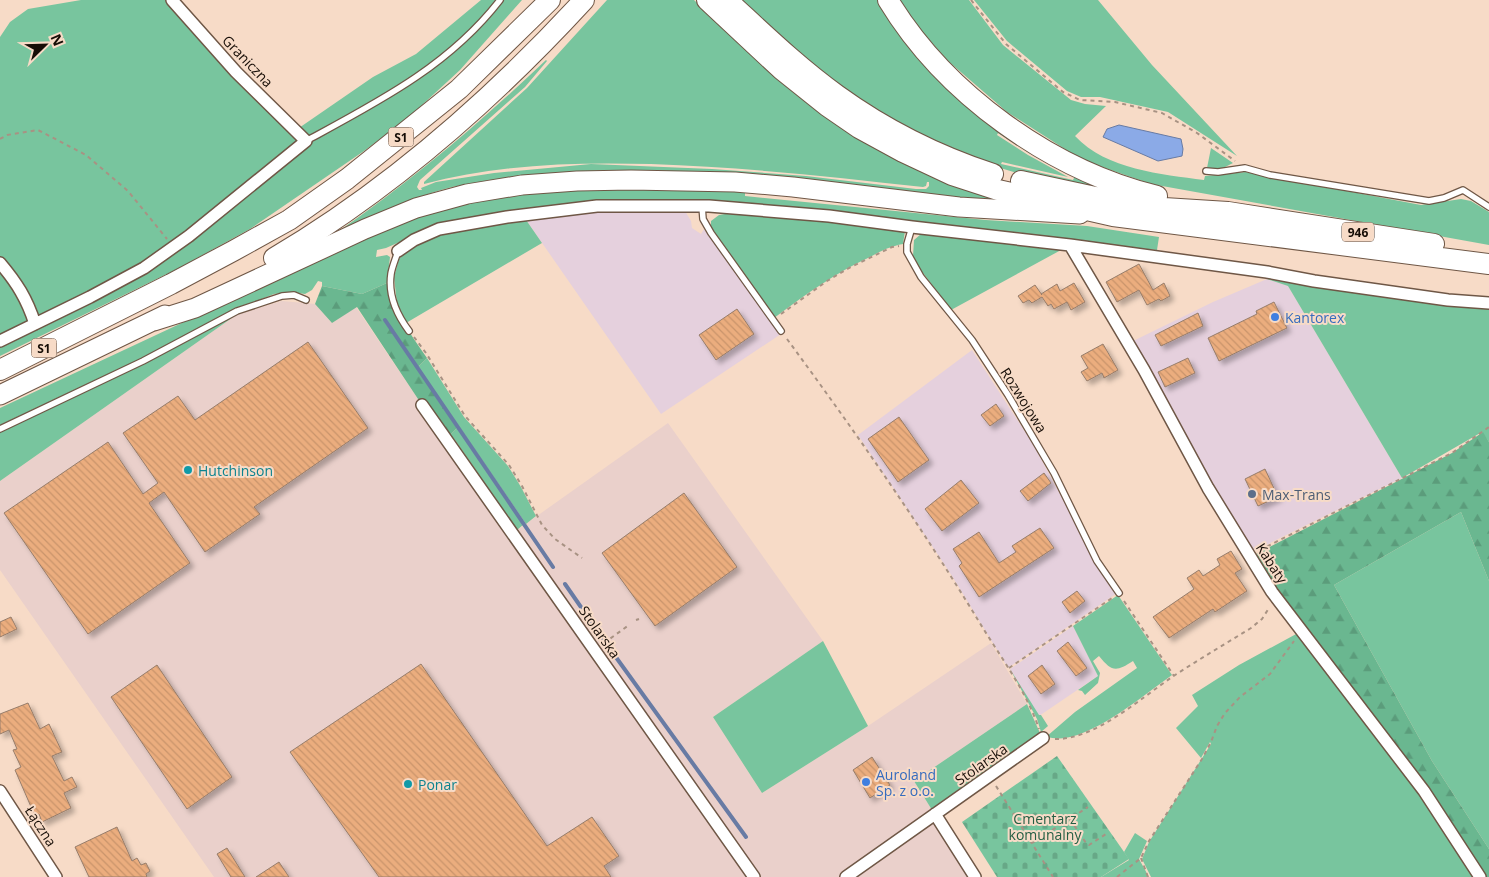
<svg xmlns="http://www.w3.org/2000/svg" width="1489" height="877" viewBox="0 0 1489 877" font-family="'Open Sans',sans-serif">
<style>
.commercial{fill:#e5d0dd}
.industrial{fill:#ead0cb}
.green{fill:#78c59e;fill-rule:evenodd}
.forest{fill:url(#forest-firs)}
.cemetery{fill:url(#cemetery-stones)}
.water{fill:#8baae7;stroke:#687ba4}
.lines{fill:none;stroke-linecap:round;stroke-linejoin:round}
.stream{stroke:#687ba4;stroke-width:4}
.building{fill:url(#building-back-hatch);stroke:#967d6b;filter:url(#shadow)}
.service-casing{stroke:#6f5746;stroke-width:8}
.minor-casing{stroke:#6f5746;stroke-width:14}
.trunk-casing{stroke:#6f5746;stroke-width:21}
.motorway-casing{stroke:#6f5746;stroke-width:22}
.path{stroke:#a89283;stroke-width:2;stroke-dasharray:4 4;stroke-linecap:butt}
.service{stroke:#fff;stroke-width:5.5}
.minor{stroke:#fff;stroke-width:11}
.trunk{stroke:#fff;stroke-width:19}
.motorway{stroke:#fff;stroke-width:20}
.shop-dot{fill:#3f7fe0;stroke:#f7dbc7;stroke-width:2}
.culture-dot{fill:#0f9aa8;stroke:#f7dbc7;stroke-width:2}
.service-dot{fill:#5c6f8a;stroke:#f7dbc7;stroke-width:2}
.labels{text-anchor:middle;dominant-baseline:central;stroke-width:4;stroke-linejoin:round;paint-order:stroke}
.shield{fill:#f7dbc7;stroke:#5a4b40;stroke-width:1}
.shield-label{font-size:12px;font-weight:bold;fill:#160d06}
.street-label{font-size:14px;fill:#160d06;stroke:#f7dbc7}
.shop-label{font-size:14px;fill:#366cbe;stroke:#f7dbc7;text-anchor:start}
.culture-label{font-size:14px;fill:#0d838f;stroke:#f7dbc7;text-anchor:start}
.service-label{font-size:14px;fill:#4e5e75;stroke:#f7dbc7;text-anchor:start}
.park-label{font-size:14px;fill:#255f44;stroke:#f7dbc7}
</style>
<defs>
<pattern id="forest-firs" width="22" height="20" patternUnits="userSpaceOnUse" patternTransform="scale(1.25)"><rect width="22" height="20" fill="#6ab790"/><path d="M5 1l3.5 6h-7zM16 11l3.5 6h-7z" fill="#5b9c7b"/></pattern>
<pattern id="cemetery-stones" width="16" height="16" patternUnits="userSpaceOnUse" patternTransform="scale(1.25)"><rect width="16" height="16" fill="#78c59e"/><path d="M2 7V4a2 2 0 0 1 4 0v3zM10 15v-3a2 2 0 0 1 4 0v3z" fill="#67a887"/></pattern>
<pattern id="building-back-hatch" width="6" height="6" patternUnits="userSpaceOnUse" patternTransform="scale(1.25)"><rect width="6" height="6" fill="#ebad7e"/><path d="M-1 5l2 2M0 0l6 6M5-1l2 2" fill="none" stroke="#c9946b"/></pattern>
<filter id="shadow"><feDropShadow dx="4" dy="4" stdDeviation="2.5" flood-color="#0004"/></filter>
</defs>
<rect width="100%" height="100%" fill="#f7dbc7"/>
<path class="commercial" d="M597 207 685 211 691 221 692 228 701 234 704 229 781 334 661 414 524 217Z
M1267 279 1288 286 1402 478 1252 552 1129 343 1213 302Z
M972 350 1033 444 1097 563 1117 593 1008 668 952 576 858 435Z
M1073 626 1098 676 1039 716 1010 669Z"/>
<path class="industrial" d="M282 301 315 304 332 323 356 307 422 405 513 533 668 423 823 641 713 717 762 793 868 726 991 643 1027 704 914 781 932 810 842 877H214L0 570V481L236 315Z
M937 821 973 877H857Z"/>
<path class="green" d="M81 0H172L296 130 373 77 416 54 481 0H522L460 70 408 118 364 151 250 229 179 268 0 356V37L10 22 28 9Z
M607 0H694L711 16 998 199V201C844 188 689 159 534 175 506 178 479 181 452 187 413 197 376 214 339 231 413 180 481 122 546 60L547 61 525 87 420 180 417 187 419 190H422L421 188 436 182 494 173 591 164 712 169 806 176 916 189H926L929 186V182H927L926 186 923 187C833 177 742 167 651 164 575 162 498 164 424 184V182L527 88Z
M738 0H882L934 68 1121 193 1024 175 980 162 948 149 848 95ZM998 133 1029 153 1072 176 1073 175 1075 176 1073 180 1001 164 1002 162 1068 177 1028 155 997 135Z
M899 0H969L1003 45 1071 100 1085 104 1106 106 1075 136C1107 170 1161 174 1204 180L1205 176 1246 172 1421 205 1461 199 1471 201 1489 212V245L1151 184 1082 160 1007 112 948 61 916 25Z
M974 0H1098L1152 65 1237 156 1168 112 1100 97H1081L1067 91 1007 41Z
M1211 148 1233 163 1219 170 1207 168Z
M595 185 745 190V196L986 220 1087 226 1159 237 1157 250 1071 241 1017 232 1000 236 684 201 431 228 386 248 377 250 376 257 387 255 390 257 387 283 362 294 322 286V282L318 281 312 290 305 294 291 292 274 294 226 313 142 358 0 425V408L417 213 465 200Z
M725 214 798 216 905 231 903 244C891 246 881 251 870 257 835 273 805 295 774 318L711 230V221L719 215Z
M524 217 542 243 406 323 397 304 394 277 399 259 408 249 440 230Z
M921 234 1061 250 951 310 920 269 913 256 914 240Z
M1267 272 1489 303V442L1482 432 1402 478 1288 286 1267 279Z
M236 315 0 481V431L138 366Z
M427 358 464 417 508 466 521 487 536 516 526 524 418 367Z
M457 428 523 525 517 530 455 440 450 435Z
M1461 512 1489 581V849L1432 761 1334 585Z
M1118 595 1172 675C1144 695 1099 733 1065 738 1059 739 1052 738 1046 737L1075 712 1137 668 1133 661C1116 672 1112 672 1099 656L1093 661 1100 673 1098 683 1085 695 1082 691 1078 690 1098 676 1073 626Z
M1298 633 1394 751 1480 877H1151L1142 859 1149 842 1211 744 1210 742 1201 758 1176 728 1198 706 1192 695 1239 665Z
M823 641 868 726 762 793 713 717Z
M1010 669 1039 715H1041L1048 726 1041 732 1037 719Z
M1027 704 1040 733 932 810 914 781Z
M1135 833 1147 841 1139 859 1149 877H1101L1129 860 1124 852Z"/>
<path class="forest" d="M387 283C394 311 410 334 427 358L418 367 385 319H384L457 428 450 435 424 399 420 402 357 307 332 323 315 304 322 286 362 294Z
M1483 432 1489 442V581L1461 512 1334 585 1432 761 1489 849V877H1480L1275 591 1254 556 1256 554 1452 453Z"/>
<path class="cemetery" d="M1057 756 1129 859 1101 877H997L962 822Z"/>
<path class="water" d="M1119 125 1181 139 1183 149 1182 156 1158 161 1103 137 1107 129Z"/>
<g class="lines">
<path class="stream" d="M385 320 553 567
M565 584 603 639
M610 649 746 837"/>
</g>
<path class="building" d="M1139 264 1153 290 1164 283 1170 296 1161 301 1159 299 1147 305 1139 290 1117 302 1106 282Z
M1074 283 1085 302 1071 310 1067 302 1054 309 1051 304 1048 306 1042 297 1032 303 1029 300 1023 303 1018 296 1035 285 1042 295 1041 294 1057 284 1060 291Z
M1274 302 1287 328 1219 361 1208 338 1257 314 1256 311Z
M737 309 754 334 716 360 699 335Z
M1198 313 1203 326 1161 346 1155 335Z
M308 342 368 428 254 507 260 514 205 552 164 492 149 503 190 563 88 634 4 513 108 442 143 494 158 483 123 433 178 396 195 420Z
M1103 344 1118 370 1104 378 1102 373 1087 381 1081 372 1088 368 1081 356Z
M1188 358 1195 373 1165 387 1158 372Z
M996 404 1004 416 990 426 981 415Z
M899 417 929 460 898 482 868 439Z
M1265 469 1278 497 1258 506 1245 479Z
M1044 473 1051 483 1028 501 1020 491Z
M961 480 979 503 942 531 925 509Z
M684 493 737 567 655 626 602 553Z
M1040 528 1054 548 979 597 959 566 962 563 953 549 979 532 999 563 1016 552 1012 546Z
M1231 551 1242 569 1235 573 1247 591 1215 612 1213 609 1169 638 1153 617 1194 589 1187 578 1199 570 1203 576 1220 565 1217 559Z
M1077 591 1085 601 1070 613 1062 602Z
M11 617 17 629 0 637V622Z
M1068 642 1087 668 1076 676 1057 651Z
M421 664 547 846 592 817 619 856 604 866 611 877H379L290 752Z
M157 665 232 777 187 809 111 697Z
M1042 665 1055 684 1041 694 1028 676Z
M28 703 40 729 49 724 62 752 52 756 64 781 72 777 77 787 64 793 71 808 42 822 39 814 35 816 15 770 21 767 13 750 17 749 9 730 0 734V714Z
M872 757 890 785 870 798 853 770Z
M117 827 132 861 137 858 141 865 146 863 150 871 146 874 147 877H89L75 847Z
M227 848 245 877H231L217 854Z
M279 862 289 877H256Z"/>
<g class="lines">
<defs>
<path id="service" d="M306 141C378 102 449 66 500 0
M1206 171 1218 172 1245 168 1270 175 1429 201 1444 198 1463 190 1489 207
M702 206 703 219 711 233 781 331
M912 227 907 244V252L921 277 972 340 1008 395 1054 473 1097 561 1119 593
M398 251C396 258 392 267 391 274 388 295 397 315 409 331
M0 429 143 361 237 311 282 296 294 295 306 300"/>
<path id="minor" d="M1070 245 1144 370 1208 488 1272 592 1424 791 1480 877
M398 251 414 240 439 229 507 217 597 206H709L829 216 912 227 1070 245 1267 272 1314 281 1448 300 1489 303
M0 263C17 283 27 299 35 324
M0 341 90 297 144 268 189 236 306 141 236 72 172 0
M422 405 754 877
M0 791 56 877
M935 814 975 877
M846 877 1043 738"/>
<path id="trunk" d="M154 321 195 308 365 229 416 208 467 194 522 185 577 181 631 180 735 182 793 187 959 207 1080 214
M0 395 165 315"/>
<path id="motorway" d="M707 0 782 70 827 106 859 128 903 152 952 175 998 190 1113 216 1489 264
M727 0C763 33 798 67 837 95 884 129 938 156 993 174
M888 0C945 94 1051 170 1157 196
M1021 181 1100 198 1164 208 1228 212 1434 244
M274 258C391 189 493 99 584 0
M0 370 171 284 233 251 289 220 347 179 459 89 550 0"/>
</defs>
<use href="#service" class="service-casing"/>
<use href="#minor" class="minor-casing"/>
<use href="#trunk" class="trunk-casing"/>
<use href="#motorway" class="motorway-casing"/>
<path class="path" d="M971 0 1006 44 1063 92 1080 100 1115 102 1162 113 1197 133 1235 161
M0 139 7 135 38 130 86 155 128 191 167 239
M781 314 827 281 849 268 892 247 899 246
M414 337 426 353 465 416 509 465 522 486 542 525 555 539 582 558
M787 339C854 430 919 523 978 620 999 655 1026 690 1039 729
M1260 550 1452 453 1489 427
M1124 601 1174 676
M636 620 639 619
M604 643 629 625
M1009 668 1112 598
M1055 739C1094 740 1140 699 1172 677 1198 660 1225 644 1251 628L1262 619 1269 608
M996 786 1053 877
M1070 819 1086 843 1089 845 1106 834
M1032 843 1088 807
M1141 858 1148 877
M1117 877 1141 858 1149 841 1202 759 1211 742 1217 726 1225 713 1240 697 1270 674 1294 641"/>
<use href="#service" class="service"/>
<use href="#minor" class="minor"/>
<use href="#trunk" class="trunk"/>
<use href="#motorway" class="motorway"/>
</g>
<g class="shop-dot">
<circle cx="1275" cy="317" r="5"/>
<circle cx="866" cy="782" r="5"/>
</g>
<g class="culture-dot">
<circle cx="188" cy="470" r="5"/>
<circle cx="408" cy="784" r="5"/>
</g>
<circle class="service-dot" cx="1252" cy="494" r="5"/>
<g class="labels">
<g class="shield">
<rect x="388.5" y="127.5" width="25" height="19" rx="4"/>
<rect x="1342" y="222.5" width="32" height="19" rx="4"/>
<rect x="31.5" y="338.5" width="25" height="19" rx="4"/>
</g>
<g class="shield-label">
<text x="401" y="137">S1</text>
<text x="1358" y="232">946</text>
<text x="44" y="348">S1</text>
</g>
<g class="street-label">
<text transform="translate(248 61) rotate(46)">Graniczna</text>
<text transform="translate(1024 400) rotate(58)">Rozwojowa</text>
<text transform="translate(1272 563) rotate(57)">Kabaty</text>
<text transform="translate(600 632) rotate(55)">Stolarska</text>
<text transform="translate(981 764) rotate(-35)">Stolarska</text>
<text transform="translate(41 826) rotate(57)">Łączna</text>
</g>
<g class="shop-label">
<text x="1285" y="317">Kantorex</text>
<text x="876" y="774">Auroland<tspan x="876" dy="16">Sp. z o.o.</tspan></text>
</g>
<g class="culture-label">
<text x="198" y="470">Hutchinson</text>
<text x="418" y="784">Ponar</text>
</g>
<g class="service-label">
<text x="1262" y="494">Max-Trans</text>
</g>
<g class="park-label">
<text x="1045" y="818">Cmentarz<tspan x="1045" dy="16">komunalny</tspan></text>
</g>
</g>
<g transform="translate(45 45) rotate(67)" stroke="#f7dbc7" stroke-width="4" paint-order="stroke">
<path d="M0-4L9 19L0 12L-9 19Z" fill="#160d06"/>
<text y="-8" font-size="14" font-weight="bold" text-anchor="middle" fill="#160d06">N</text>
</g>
</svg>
